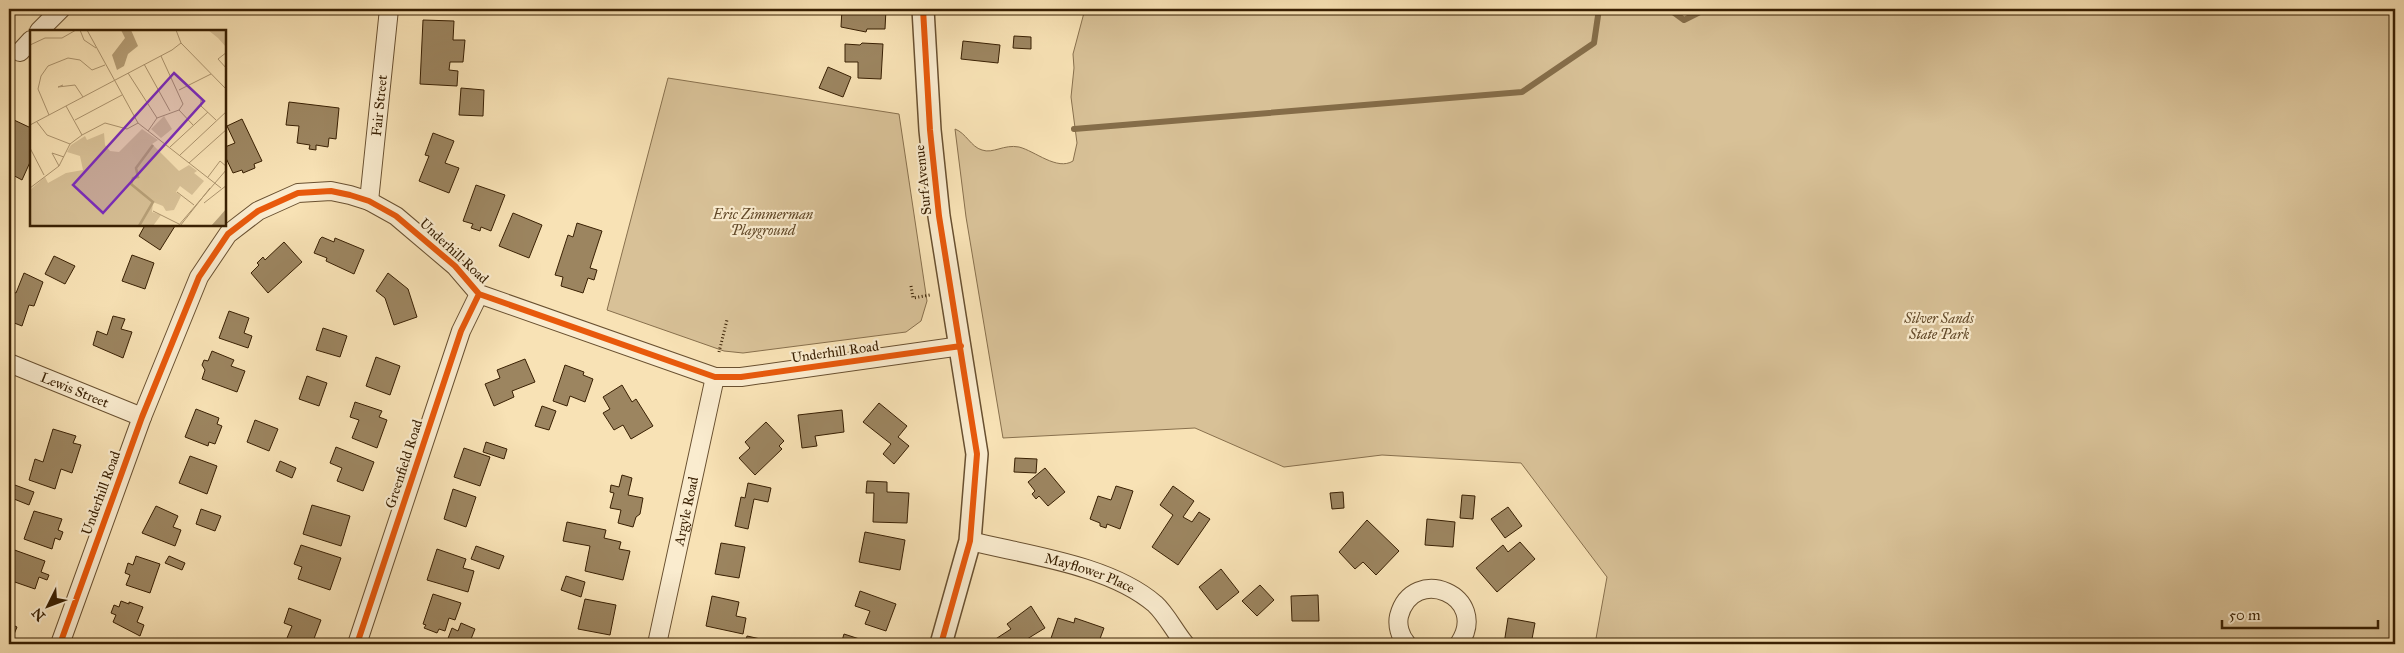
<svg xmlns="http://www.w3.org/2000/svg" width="2404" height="653" viewBox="0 0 2404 653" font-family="'IM FELL Great Primer',serif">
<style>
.green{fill:#d8c197;stroke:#88704d}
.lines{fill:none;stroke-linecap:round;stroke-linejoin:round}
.stream{stroke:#856d49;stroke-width:6}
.building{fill:#9c8560;stroke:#392003}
.minor-casing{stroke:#695030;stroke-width:20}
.tertiary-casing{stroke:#695030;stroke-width:24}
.path{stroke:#392003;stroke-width:3;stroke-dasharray:1 2.5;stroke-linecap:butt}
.minor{stroke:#faeccf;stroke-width:18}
.tertiary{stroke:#faeccf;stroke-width:21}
.cycleway-casing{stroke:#faeccf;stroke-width:9}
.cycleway{stroke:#e8590c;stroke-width:6}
.labels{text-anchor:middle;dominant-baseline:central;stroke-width:4.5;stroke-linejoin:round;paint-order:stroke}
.street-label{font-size:14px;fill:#392003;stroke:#faeccf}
.park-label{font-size:14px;font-style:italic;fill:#614828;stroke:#faeccf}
.inset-river{fill:none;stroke:#b7a078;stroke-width:2.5}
.inset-road{fill:none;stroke:#ac946e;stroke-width:1}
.view{fill:#7b2cbf;fill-opacity:0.15;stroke:#7b2cbf;stroke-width:2.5}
.inset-edge{fill:none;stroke:#392003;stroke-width:2.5}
</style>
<rect width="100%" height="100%" fill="#f8e2b5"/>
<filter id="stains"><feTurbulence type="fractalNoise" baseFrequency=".004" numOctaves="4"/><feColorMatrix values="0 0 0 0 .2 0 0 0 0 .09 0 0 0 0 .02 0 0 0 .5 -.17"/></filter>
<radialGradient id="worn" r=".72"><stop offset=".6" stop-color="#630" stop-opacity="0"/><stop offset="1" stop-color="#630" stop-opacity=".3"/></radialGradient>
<path class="green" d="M1085 9H2395V644H1595L1607 577 1521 463 1382 455 1284 467 1195 428 1003 438 966 217 955 129C966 133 971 147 982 150 993 154 1004 144 1019 147 1035 151 1057 171 1073 161L1077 143 1071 97 1074 68 1073 54Z
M668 78 899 114 927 301 921 321 906 332 743 353 724 351 607 310Z"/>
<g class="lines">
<path class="stream" d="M1669 9 1684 20 1706 9
M1074 129 1522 92 1594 43 1599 9"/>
</g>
<path class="building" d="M842 9H886L885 29H867L866 32 841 27Z
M423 20 454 21 453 40H465L463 62H450L449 70 458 71 457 86 420 84Z
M1014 36 1031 37V49L1013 48Z
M963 41 1000 45 998 63 961 59Z
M862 43 883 44 881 79 858 78V62H845V44L860 45Z
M828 67 851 77 843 97 819 88Z
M461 88 484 90 483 116 459 115Z
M289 102 339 108 336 139 329 138 328 147 316 145V150L309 149 310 145 297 143 299 126 286 125Z
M242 119 262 161 254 164 255 168 243 173 242 170 233 173 225 156V147L235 143 227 126Z
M14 120 31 128V160L22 180 9 173V131Z
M433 133 454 141 445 163 459 168 449 193 419 181 429 156 425 155Z
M476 185 505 195 491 231 481 227 480 231 471 228 473 224 463 221Z
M513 213 542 225 529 258 499 246Z
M577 223 602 231 590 268 597 270 594 280 588 278 583 293 561 286 563 277 555 275 568 235 573 237Z
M142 225H174L175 226 160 250 139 236 144 227Z
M322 237 334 242 335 238 364 250 354 274 326 261 327 258 314 253 320 239Z
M284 242 302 262 268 293 251 273 259 265 257 263 263 257 265 260Z
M132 255 154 263 145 289 122 281Z
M54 256 75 266 65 284 45 274Z
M24 273 43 282 34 306 29 305 22 326 9 321V296L11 291 16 293Z
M388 273 408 289 417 317 394 325 385 298 376 291Z
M229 311 249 318 244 333 252 336 248 348 219 338Z
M113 316 125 319 121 329 132 332 123 358 93 345 97 331 107 335Z
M323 328 347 336 340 357 316 350Z
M212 351 234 360 231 366 245 371 237 392 202 379 205 370 202 365 204 360 208 361Z
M376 357 400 366 390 395 366 386Z
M525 359 535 382 512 391 514 397 494 406 485 384 500 378 497 370Z
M565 365 584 372 583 375 593 379 585 402 570 396 567 406 553 401Z
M307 376 327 383 319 406 299 399Z
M622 385 632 402 636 399 653 426 631 439 623 425 614 430 603 413 610 409 603 397Z
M355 402 382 411 379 417 387 420 377 448 352 438 359 420 350 417Z
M879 403 907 426 898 437 909 446 894 464 883 454 891 444 863 422Z
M542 406 556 411 549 430 535 426Z
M196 409 219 418 217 424 222 426 215 444 209 442 208 446 185 437Z
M842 410 844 432 815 436 817 446 802 448 798 415Z
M255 420 278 429 269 451 247 442Z
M766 422 784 441 779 446 782 449 755 475 739 458 750 448 745 442Z
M53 429 76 436 73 443 81 445 72 473 61 469 55 489 29 480 35 459 43 462Z
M486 442 507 449 504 459 483 452Z
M336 447 374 462 363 491 337 481 342 468 330 463Z
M464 448 490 457 480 486 454 477Z
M190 456 217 466 207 494 179 483Z
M1015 458 1037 459 1036 473 1014 472Z
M280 461 296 468 292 478 276 471Z
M1045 468 1065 492 1048 506 1039 496 1036 499 1032 494 1035 491 1028 482Z
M622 475 632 478 628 495 643 498 640 514 636 517 633 527 618 523 621 510 610 508 614 493 610 492 611 485 619 487Z
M867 481 887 482V492L909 493 907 523 873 522 874 493H866Z
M748 483 771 488 768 502 754 499 748 529 735 526 741 497 745 498Z
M12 484 34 492 29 505 9 497Z
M1116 486 1133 491 1120 529 1107 524 1106 528 1100 526V523L1090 519 1098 496 1111 500Z
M1173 486 1194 501 1183 517 1192 522 1199 512 1210 519 1178 565 1152 547 1173 515 1160 505Z
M453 489 476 497 466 527 444 519Z
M1343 492 1344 508 1332 509 1330 493Z
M1462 495 1475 496 1473 519 1460 518Z
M312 505 350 516 341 546 303 534Z
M156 506 178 516 173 527 181 530 175 546 142 533Z
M1508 507 1522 526 1505 538 1491 519Z
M201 509 221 516 215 531 196 524Z
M34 511 62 519 58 530 63 532 60 540 55 538 52 549 24 539Z
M1427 519 1455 522 1453 547 1425 545Z
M1367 520 1399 551 1376 575 1363 562 1355 569 1339 552Z
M567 522 606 530 604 538 621 542 619 549 630 551 623 580 585 571 590 546 563 541Z
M865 532 905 540 900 570 859 562Z
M1520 542 1535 559 1497 592 1476 568 1503 545 1508 552Z
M721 543 745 547 739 578 715 574Z
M301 545 341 558 330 590 298 579 302 567 294 564Z
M476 546 504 556 499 569 471 559Z
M9 548 45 561 41 572 49 575 47 580 39 577 35 589 9 580 11 574 9 573Z
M437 549 466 559 463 568 474 571 468 592 427 580Z
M136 556 160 564 150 593 126 585 130 575 125 573 128 563 133 565Z
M169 556 185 563 182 570 165 563Z
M1221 569 1239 592 1217 610 1199 587Z
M566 576 585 582 581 597 561 590Z
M1260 585 1274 600 1257 616 1242 601Z
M860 591 896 604 886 631 865 624 870 611 855 606Z
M433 594 461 603 455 620 449 618 445 631 439 629 437 633 424 628 426 625 423 624Z
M1318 595 1319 621H1292L1291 596Z
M712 596 739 602 736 616 746 618 743 634 706 626Z
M585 599 616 605 610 635 578 629Z
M121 601 129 604V602L143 607 137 622 144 625 140 636 113 622 116 615 111 613 114 605 119 607Z
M1031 606 1045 628 1019 644H997L994 640 1011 629 1007 624Z
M289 608 321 620 312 644H303L287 638 292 626 284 623Z
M1058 618 1074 623 1075 618 1104 628 1098 644H1049Z
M1508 618 1535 623 1532 639 1543 641 1542 644H1504Z
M9 623 17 627 10 644H9Z
M461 623 475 629 469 644H456L447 641 452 628 458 631Z
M844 634 875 644H841Z
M747 636 765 640 764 644H745Z"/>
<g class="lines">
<defs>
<g id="minor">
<path d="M39 31 61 9"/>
<path d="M20 52 31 40"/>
<path id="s1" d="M369 201 389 9"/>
<path id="s2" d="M9 363 142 417"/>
<path id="s3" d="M970 541C1027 555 1110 565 1155 604 1166 614 1175 632 1185 644"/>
<path d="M60 644 142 417 199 277 228 234 258 211 298 193 331 191 350 195 369 201 396 216 455 266 479 294 715 377H741L961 346"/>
<path d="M357 644 461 331 479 294"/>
<path id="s4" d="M657 644 715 377"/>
<path d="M1407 644C1400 637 1397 625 1399 616 1413 563 1491 596 1459 644"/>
</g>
<path id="tertiary" d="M923 9 930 130 939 216 977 454 970 541 941 644"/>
</defs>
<use href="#minor" class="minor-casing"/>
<use href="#tertiary" class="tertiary-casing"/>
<path class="path" d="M911 286 913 298 930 295
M719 352 727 320"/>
<use href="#minor" class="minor"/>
<use href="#tertiary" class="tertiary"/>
<defs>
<path id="cycleway" d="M923 9 930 130 939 216 977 454 970 541 941 644
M60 644 142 417 199 277 228 234 258 211 298 193 331 191 350 195 369 201 396 216 455 266 479 294 715 377H741L961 346
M357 644 461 331 479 294"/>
</defs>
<use href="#cycleway" class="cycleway-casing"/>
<use href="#cycleway" class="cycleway"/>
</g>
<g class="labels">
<g class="street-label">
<text stroke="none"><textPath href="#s1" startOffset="96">Fair Street</textPath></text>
<text transform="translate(923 180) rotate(-96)">Surf Avenue</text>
<text transform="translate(454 251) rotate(43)">Underhill Road</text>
<text transform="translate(835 352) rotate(-8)">Underhill Road</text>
<text stroke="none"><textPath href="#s2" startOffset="71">Lewis Street</textPath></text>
<text transform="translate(404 464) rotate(-72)">Greenfield Road</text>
<text transform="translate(101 493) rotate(-70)">Underhill Road</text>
<text stroke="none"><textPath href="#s4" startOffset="136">Argyle Road</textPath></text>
<text stroke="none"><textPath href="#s3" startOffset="124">Mayflower Place</textPath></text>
</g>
<g class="park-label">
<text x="763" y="214">Eric Zimmerman<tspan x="763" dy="16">Playground</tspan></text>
<text x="1939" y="318">Silver Sands<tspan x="1939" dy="16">State Park</tspan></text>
</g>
</g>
<g transform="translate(30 30)">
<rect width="196" height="196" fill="#f8e2b5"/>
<path d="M178 0H196V17L188 8ZM134 86 142 99 131 108 121 99ZM112 99 128 110 122 114 149 141 159 135 167 141 164 143 174 151 162 165 150 156 146 162 151 166 144 180 136 181 133 176 123 172 122 182 131 185 123 196H0V160L15 147 18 153 36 143 53 140 50 126 37 122 41 115 55 106 57 110 74 103 75 115 80 121 89 122Z" fill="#d8c197"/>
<path d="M91 0H101L108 16 98 24 94 36 87 40 82 25 95 8ZM196 179V196H181L190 186Z" fill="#b7a078"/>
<path class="inset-river" d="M109 196 123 172 101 154 103 148 108 147 106 138 123 115"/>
<path class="inset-road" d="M50 0 54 10 66 18M57 0 108 93 191 158M151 13 197 60M0 15 15 8H32L46 0M197 22 188 29 197 39M114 34 140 81M98 43 127 88M33 55 28 57 45 55 53 67M149 60 181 44M171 70V76L186 90M36 76 52 105M149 80 163 95M19 85 8 59 11 46 18 36 38 28 50 30 62 40 75 35M45 90 92 65M7 92 17 105 40 114M0 95 142 20 151 13 146 0M118 101 127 88 149 80 153 74 131 26M140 117 178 82M0 118 14 145M150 125 197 81M159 133 197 99M29 136 22 123 34 127M178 147 190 131 197 137M0 158 29 136 40 114 52 105 75 93 97 99 108 93M147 162 164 175M174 173 197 155M123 181 149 194M148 196 197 139M150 196 180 158"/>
<path class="view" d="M144 43 174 71 73 183 43 155Z"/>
<rect width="196" height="196" class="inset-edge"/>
</g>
<rect width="2404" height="653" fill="none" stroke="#f8e2b5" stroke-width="30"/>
<rect x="10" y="10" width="2384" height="633" fill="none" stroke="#392003" stroke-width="2.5"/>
<rect x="15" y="15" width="2374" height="623" fill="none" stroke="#392003"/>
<g transform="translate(48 606) rotate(228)" stroke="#faeccf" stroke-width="4" paint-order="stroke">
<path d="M0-4L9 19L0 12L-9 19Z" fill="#392003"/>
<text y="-8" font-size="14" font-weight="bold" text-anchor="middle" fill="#392003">N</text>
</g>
<path d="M2222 620v8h156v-8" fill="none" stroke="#392003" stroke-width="2.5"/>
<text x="2229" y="620" font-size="15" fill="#392003" stroke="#faeccf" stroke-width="4" paint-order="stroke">50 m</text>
<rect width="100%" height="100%" filter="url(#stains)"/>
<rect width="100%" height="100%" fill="url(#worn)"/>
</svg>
